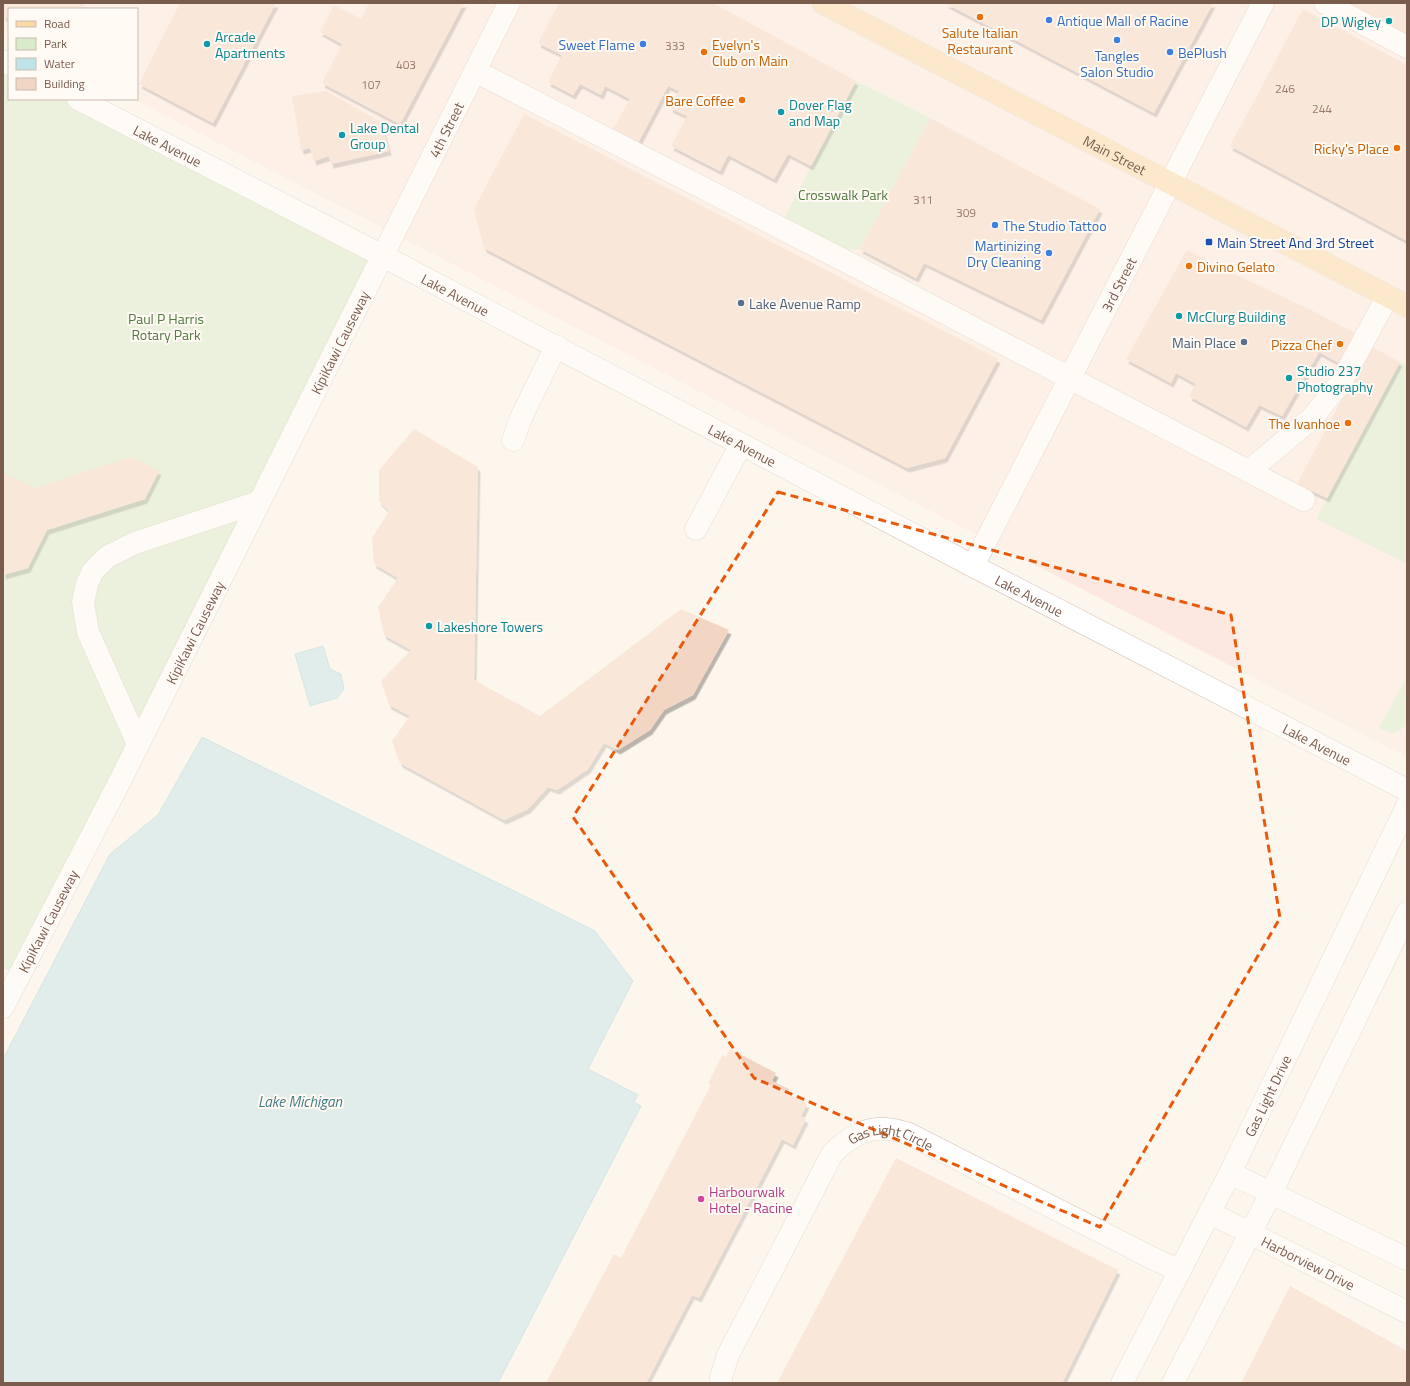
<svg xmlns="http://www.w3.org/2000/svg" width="1410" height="1386" viewBox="0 0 1410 1386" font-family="'Titillium Web',sans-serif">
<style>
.commercial{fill:#fde8e0}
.green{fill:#d8ecc9}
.water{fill:#bfe3e8;stroke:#a5d3da}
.building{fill:#f3d5c3;filter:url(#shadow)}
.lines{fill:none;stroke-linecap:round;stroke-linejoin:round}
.minor-casing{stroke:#d1beb0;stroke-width:23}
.major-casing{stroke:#dad1cd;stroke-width:23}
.minor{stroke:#fff;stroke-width:22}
.major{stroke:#fbd9a5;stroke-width:22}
.marked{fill:none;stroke:#e8590c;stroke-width:3;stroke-dasharray:8 5;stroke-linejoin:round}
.food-dot{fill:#e8710a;stroke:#fffaf3;stroke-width:1.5}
.shop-dot{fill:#3f7fe0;stroke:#fffaf3;stroke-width:1.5}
.culture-dot{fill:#0f9aa8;stroke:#fffaf3;stroke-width:1.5}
.transit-dot{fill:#1a4fb4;stroke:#fffaf3;stroke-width:1.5}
.service-dot{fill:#5c6f8a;stroke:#fffaf3;stroke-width:1.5}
.hotel-dot{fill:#d1479c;stroke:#fffaf3;stroke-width:1.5}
.labels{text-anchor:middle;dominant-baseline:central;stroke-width:4;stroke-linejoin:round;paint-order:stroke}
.number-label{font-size:12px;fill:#987a6a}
.shop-label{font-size:14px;fill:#366cbe;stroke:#fffaf3;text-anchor:start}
.culture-label{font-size:14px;fill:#0d838f;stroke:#fffaf3;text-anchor:start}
.food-label{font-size:14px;fill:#c56008;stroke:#fffaf3;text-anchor:end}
.street-label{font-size:14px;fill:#7a5c4d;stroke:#fffaf3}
.park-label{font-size:14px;fill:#537a41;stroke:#fffaf3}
.transit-label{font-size:14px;fill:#164399;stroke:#fffaf3;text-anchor:start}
.service-label{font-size:14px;fill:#4e5e75;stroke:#fffaf3;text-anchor:start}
.hotel-label{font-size:14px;fill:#b23c85;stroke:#fffaf3;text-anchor:start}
.water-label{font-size:15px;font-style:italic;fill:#437c86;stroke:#fffaf3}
</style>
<defs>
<filter id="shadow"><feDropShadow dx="2.5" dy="4.5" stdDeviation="0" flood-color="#0004"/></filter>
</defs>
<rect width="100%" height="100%" fill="#fdf6ec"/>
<path class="commercial" d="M3 3H1407V757L133 99H137V9H9V35L3 32Z"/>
<path class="green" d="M3 61 9 64V99H78L383 256 19 976 3 968Z
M856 81 930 118 860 249 843 250 784 218Z
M1400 362 1407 366V564L1316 519Z
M1407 676V725L1393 734 1379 728Z"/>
<path class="water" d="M323 646 330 669 341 674 344 689 337 698 310 706 295 654Z
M202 737 595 931 633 981 588 1069 638 1095 634 1102 641 1106 498 1383H3V1059L110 854 158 815Z"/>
<path class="building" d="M3 3H85L82 9H9V19L3 16Z
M180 3H276L213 123 139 84Z
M369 3H464L400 124 322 83 342 44 320 32 334 5 361 19Z
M559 3H713L856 81 811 166 788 154 774 179 728 155 720 171 671 146 687 116 670 108 679 91 668 86 638 143 612 131 630 99 605 86 601 95 580 84 573 95 548 82 562 55 538 43Z
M945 3H1213L1154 113Z
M1336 3H1407V40Z
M1303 9 1407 65V241L1230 146Z
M326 91 381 122 389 151 331 164 329 156 314 161 310 148 301 150 292 96Z
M524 114 998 359 945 458 907 468 484 248 474 209Z
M930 118 1100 209 1041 320 924 263 916 278 860 249Z
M1187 250 1232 273 1311 310 1361 336 1339 363 1319 352 1282 416 1259 405 1246 427 1189 396 1196 384 1176 373 1171 383 1126 359Z
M1370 346 1400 362 1327 498 1297 484Z
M414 429 478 467 474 680 540 716 681 609 729 630 693 695 664 710 650 730 618 750 604 743 588 769 557 790 548 787 528 809 504 820 400 763 392 741 410 716 389 705 381 681 411 650 384 635 378 607 398 578 374 564 372 538 389 511 379 501V470Z
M132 457 159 471 145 499 47 530 28 568 3 575V473L34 488Z
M730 1049 776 1073 772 1081 789 1089 787 1093 807 1104 801 1116 806 1119 793 1145 782 1139 699 1298 692 1295 646 1383H546L614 1254 621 1258 711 1085 708 1084 722 1055 726 1057Z
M896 1158 1118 1270 1062 1383H777Z
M1290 1286 1407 1351V1383H1241Z"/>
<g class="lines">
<defs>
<g id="minor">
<path d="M1325 3 1407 47"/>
<path d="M3 61 9 64"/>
<path d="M475 71 847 262 1304 500"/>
<path id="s1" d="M78 99 383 256 973 566 1407 790"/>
<path d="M513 440 520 420 556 346"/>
<path d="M1249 471 1312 418 1341 382 1388 296"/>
<path d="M696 529 741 444"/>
<path id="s2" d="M973 566 1263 3"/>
<path d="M138 744 88 632 83 602 87 584 93 571 107 557 135 543 259 502"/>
<path id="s3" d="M3 1007 120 781 509 3"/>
<path d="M1230 1173 1407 1259"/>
<path id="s4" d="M1210 1213 1407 1312"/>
<path id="s5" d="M721 1383V1377L728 1355 832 1154C846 1140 865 1127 886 1129 893 1129 901 1132 907 1133L1152 1258 1180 1271"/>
<path id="s6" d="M1122 1383 1230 1173 1407 806"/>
<path d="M1173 1383 1271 1193 1407 913"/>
</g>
<g id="major">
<path id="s7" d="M823 3 1407 306"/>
</g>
</defs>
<use href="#minor" class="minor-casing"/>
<use href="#major" class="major-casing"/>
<use href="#minor" class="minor"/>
<use href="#major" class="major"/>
</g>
<path d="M0 0H1410V1386H0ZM778 492 1231 615 1280 918 1100 1227 754 1078 573 817Z" fill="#fdf6ec" fill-opacity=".55" fill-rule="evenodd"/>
<path class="marked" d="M778 492 1231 615 1280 918 1100 1227 754 1078 573 817Z"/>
<g class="food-dot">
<circle cx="980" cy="17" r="4"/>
<circle cx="704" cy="52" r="4"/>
<circle cx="742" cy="100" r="4"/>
<circle cx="1397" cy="148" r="4"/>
<circle cx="1189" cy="266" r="4"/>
<circle cx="1340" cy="344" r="4"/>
<circle cx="1348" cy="423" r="4"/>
</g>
<g class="shop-dot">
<circle cx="1049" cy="20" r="4"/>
<circle cx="1117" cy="40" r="4"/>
<circle cx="643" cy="44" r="4"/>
<circle cx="1170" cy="52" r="4"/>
<circle cx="995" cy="225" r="4"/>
<circle cx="1049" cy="253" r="4"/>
</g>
<g class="culture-dot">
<circle cx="1389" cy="21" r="4"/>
<circle cx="207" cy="44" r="4"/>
<circle cx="781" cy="112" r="4"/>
<circle cx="342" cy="135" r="4"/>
<circle cx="1179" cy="316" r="4"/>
<circle cx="1289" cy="378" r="4"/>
<circle cx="429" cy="626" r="4"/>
</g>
<rect class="transit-dot" x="1205" y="238" width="8" height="8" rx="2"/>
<g class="service-dot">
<circle cx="741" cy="303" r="4"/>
<circle cx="1244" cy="342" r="4"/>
</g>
<circle class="hotel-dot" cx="701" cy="1199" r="4"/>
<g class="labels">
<g class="number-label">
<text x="675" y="45">333</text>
<text x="406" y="64">403</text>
<text x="371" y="84">107</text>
<text x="1285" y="88">246</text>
<text x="1322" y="108">244</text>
<text x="923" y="199">311</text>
<text x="966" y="212">309</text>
</g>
<g class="shop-label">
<text x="1057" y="20">Antique Mall of Racine</text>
<text x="635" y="44" text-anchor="end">Sweet Flame</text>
<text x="1178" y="52">BePlush</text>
<text x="1117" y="55" text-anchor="middle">Tangles<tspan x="1117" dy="16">Salon Studio</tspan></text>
<text x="1003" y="225">The Studio Tattoo</text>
<text x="1041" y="245" text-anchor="end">Martinizing<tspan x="1041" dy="16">Dry Cleaning</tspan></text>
</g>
<g class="culture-label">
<text x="1381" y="21" text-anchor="end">DP Wigley</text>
<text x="215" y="36">Arcade<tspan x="215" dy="16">Apartments</tspan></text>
<text x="789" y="104">Dover Flag<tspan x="789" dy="16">and Map</tspan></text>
<text x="350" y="127">Lake Dental<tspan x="350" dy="16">Group</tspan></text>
<text x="1187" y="316">McClurg Building</text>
<text x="1297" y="370">Studio 237<tspan x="1297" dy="16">Photography</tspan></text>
<text x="437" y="626">Lakeshore Towers</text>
</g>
<g class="food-label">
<text x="980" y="32" text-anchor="middle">Salute Italian<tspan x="980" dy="16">Restaurant</tspan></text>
<text x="712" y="44" text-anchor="start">Evelyn's<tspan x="712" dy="16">Club on Main</tspan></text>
<text x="734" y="100">Bare Coffee</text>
<text x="1389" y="148">Ricky's Place</text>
<text x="1197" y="266" text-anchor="start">Divino Gelato</text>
<text x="1332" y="344">Pizza Chef</text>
<text x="1340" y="423">The Ivanhoe</text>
</g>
<g class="street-label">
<text stroke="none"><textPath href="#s3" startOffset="983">4th Street</textPath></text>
<text stroke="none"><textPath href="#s1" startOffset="101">Lake Avenue</textPath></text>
<text stroke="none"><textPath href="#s7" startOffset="329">Main Street</textPath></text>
<text stroke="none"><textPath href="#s2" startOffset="317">3rd Street</textPath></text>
<text stroke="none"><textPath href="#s1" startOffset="425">Lake Avenue</textPath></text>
<text stroke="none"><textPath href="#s3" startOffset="745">KipiKawi Causeway</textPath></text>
<text stroke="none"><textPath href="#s1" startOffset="749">Lake Avenue</textPath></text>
<text stroke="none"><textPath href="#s1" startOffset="1073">Lake Avenue</textPath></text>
<text stroke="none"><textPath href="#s3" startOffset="421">KipiKawi Causeway</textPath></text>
<text stroke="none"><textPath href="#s1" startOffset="1397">Lake Avenue</textPath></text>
<text stroke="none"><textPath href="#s3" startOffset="97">KipiKawi Causeway</textPath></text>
<text stroke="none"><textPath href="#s6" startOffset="322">Gas Light Drive</textPath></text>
<text stroke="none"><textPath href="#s5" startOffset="322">Gas Light Circle</textPath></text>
<text stroke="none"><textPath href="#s4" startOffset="110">Harborview Drive</textPath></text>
</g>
<g class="park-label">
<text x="843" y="194">Crosswalk Park</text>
<text x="166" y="318">Paul P Harris<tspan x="166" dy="16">Rotary Park</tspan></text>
</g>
<g class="transit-label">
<text x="1217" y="242">Main Street And 3rd Street</text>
</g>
<g class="service-label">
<text x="749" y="303">Lake Avenue Ramp</text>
<text x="1236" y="342" text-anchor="end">Main Place</text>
</g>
<g class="hotel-label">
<text x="709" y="1191">Harbourwalk<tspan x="709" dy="16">Hotel - Racine</tspan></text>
</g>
<g class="water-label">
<text x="300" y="1101">Lake Michigan</text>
</g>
</g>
<rect width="1410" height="1386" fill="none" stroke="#7a5c4d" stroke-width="8"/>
<rect x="8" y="8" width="130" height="92" fill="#fffaf3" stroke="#cabbb1"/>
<rect x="16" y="21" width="20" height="6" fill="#fbd9a5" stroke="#cabbb1"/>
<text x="44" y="28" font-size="12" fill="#7a5c4d">Road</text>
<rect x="16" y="38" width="20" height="12" fill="#d8ecc9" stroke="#cabbb1"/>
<text x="44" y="48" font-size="12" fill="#7a5c4d">Park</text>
<rect x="16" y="58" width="20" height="12" fill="#bfe3e8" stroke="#cabbb1"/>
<text x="44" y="68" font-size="12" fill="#7a5c4d">Water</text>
<rect x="16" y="78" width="20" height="12" fill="#f3d5c3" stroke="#cabbb1"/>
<text x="44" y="88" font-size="12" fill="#7a5c4d">Building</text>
</svg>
